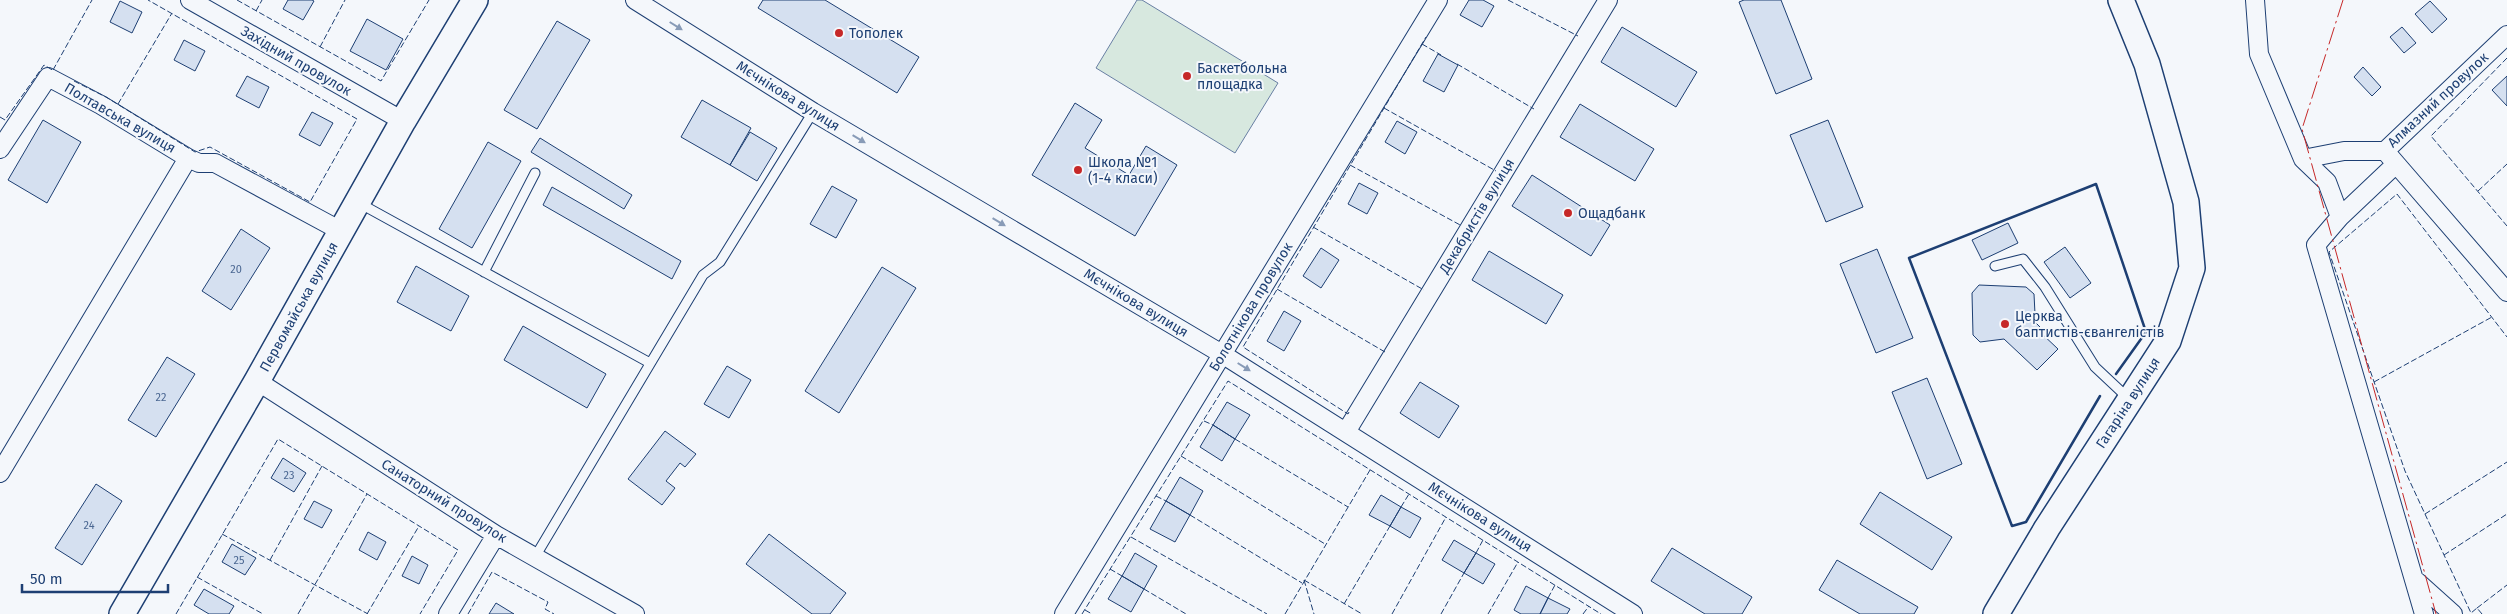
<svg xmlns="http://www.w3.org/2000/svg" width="2507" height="614" viewBox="0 0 2507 614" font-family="'Fira Sans',sans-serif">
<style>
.green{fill:#d7e8df;stroke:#687fa3}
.building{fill:#d5e0f0;stroke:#1d3f73}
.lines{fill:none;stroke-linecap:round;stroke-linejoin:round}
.service-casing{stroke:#1d3f73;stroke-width:11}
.minor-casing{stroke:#1d3f73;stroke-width:20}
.secondary-casing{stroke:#1d3f73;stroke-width:28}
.service{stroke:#f4f7fb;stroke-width:9}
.minor{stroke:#f4f7fb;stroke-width:18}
.secondary{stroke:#f4f7fb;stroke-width:25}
.fence{stroke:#1d3f73;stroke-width:1;stroke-dasharray:6 2.5;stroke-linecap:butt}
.wall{stroke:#1d3f73;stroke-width:2.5}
.power{stroke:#c62828;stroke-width:1;stroke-dasharray:18 4 2.5 4;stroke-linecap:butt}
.oneway{fill:#889bb7}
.poi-dot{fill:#c62828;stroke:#f4f7fb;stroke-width:2}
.labels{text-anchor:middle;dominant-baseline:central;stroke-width:4;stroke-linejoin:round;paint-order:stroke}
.number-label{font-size:11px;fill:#4b6792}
.poi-label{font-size:14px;fill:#1d3f73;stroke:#f4f7fb;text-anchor:start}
.street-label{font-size:14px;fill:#1d3f73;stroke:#f4f7fb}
</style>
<rect width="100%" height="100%" fill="#f4f7fb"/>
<path class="green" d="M1137 0H1142L1278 83 1235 153 1096 68Z"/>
<path class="building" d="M288 0H312L314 1 303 20 283 9Z
M763 0H825L919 57 897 93 758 8Z
M1469 0H1483L1494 6 1482 27 1460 15Z
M1744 0H1781L1812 79 1776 94 1739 2Z
M120 1 142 12 132 33 110 22Z
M2430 1 2447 19 2432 33 2415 14Z
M367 19 403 39 386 70 350 51Z
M557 21 590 40 537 129 504 110Z
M1622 27 1697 72 1676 107 1601 62Z
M2402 27 2416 43 2404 53 2390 37Z
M184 40 205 51 195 71 174 60Z
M1438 54 1458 65 1444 92 1423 81Z
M2363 67 2381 87 2372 96 2354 77Z
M247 76 269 87 259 108 236 96Z
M2507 76V106L2492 90Z
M702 100 751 128 730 165 681 137Z
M1075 103 1102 120 1085 148 1129 175 1146 146 1177 165 1135 236 1032 175Z
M1580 104 1654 149 1635 181 1560 137Z
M312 112 333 123 320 146 299 135Z
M43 120 81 142 47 203 8 180Z
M1828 120 1863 207 1826 222 1790 135Z
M1397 121 1417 132 1405 154 1385 142Z
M750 132 777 148 757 181 730 165Z
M540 138 632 195 624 209 531 152Z
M488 142 521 161 472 248 439 229Z
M1532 175 1610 225 1591 256 1512 206Z
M1359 183 1378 193 1367 214 1348 204Z
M832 186 857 200 836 238 810 224Z
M552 187 681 261 672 279 543 205Z
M2008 223 2018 243 1982 260 1972 240Z
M241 229 270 248 231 310 202 291Z
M2065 247 2091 283 2070 298 2044 262Z
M1321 248 1339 260 1321 288 1303 276Z
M1877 249 1913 338 1876 353 1840 264Z
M1489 251 1563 295 1546 324 1472 280Z
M416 266 469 296 451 331 397 302Z
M882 267 916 288 839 413 805 391Z
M1979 285 2026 287 2034 294 2035 314 2031 318 2043 330 2040 332 2058 349 2037 370 2004 339 1980 342 1973 335 1972 293Z
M1284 311 1301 321 1284 351 1267 341Z
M523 326 606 374 587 408 504 360Z
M167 357 195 374 156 437 128 420Z
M727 366 751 380 729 418 704 404Z
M1927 378 1962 464 1927 479 1892 392Z
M1420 382 1459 406 1439 438 1400 413Z
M1227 402 1250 415 1235 439 1213 425Z
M1213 425 1235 439 1222 461 1200 447Z
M665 431 696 454 685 467 680 463 666 481 675 488 662 505 628 479Z
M283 458 306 473 294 492 271 478Z
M1180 477 1203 491 1190 515 1166 501Z
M96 484 122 501 82 565 55 548Z
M1880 492 1952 537 1932 570 1860 524Z
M1381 495 1401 507 1390 526 1369 515Z
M314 501 332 510 322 528 304 519Z
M1166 501 1190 515 1175 542 1150 529Z
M1401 507 1421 518 1410 538 1390 526Z
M368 532 386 542 377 560 359 550Z
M769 534 846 593 830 614H812L746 564Z
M1454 540 1476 553 1464 573 1442 560Z
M232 544 256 558 245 575 222 562Z
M1672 548 1752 597 1742 614H1705L1651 581Z
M1135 553 1157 566 1144 589 1122 576Z
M1476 553 1495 564 1483 584 1464 573Z
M412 556 428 565 419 584 402 576Z
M1837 560 1918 607 1914 614H1860L1819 590Z
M1122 576 1144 589 1131 612 1108 599Z
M1526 586 1548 598 1540 614H1521L1514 610Z
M204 589 234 606 229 614H209L194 605Z
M1548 598 1570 609 1567 614H1540Z
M496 603 514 614H489Z"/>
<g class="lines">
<defs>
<path id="service" d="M359 203 650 363
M1995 266 2023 259 2045 287 2095 367 2128 398
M484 272 535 173
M535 557 703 275 720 262 813 112"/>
<path id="minor" d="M190 0 403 121
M635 0 813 112 1222 354 1633 614
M2255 0 2259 54 2303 159 2327 182 2340 217 2316 245 2424 614
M0 149 48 77 101 105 188 158
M2385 151 2507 292
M2303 159 2344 151H2385L2507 35
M2340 217 2396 164
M257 381 496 535 635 614
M1346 432 1608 0
M0 473 188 158 199 163H215L341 231
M2414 579 2453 614
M448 614 496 535
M1064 614 1438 0"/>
<path id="secondary" d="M122 614 257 381 403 121 475 0
M1996 614 2047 528 2168 341 2192 268 2186 202 2147 64 2121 0"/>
</defs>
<use href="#service" class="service-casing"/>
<use href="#minor" class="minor-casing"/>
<use href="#secondary" class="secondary-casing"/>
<use href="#service" class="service"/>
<use href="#minor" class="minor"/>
<use href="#secondary" class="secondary"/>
<path class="fence" d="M237 0 381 81 429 0
M1508 0 1578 36
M256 11 262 0
M1422 44 1441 55
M320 47 345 0
M2507 58 2431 136 2507 226
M1457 64 1534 109
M53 70 92 0
M74 81 106 97 195 152 210 147 310 202 357 119 148 0
M118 104 172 13
M1384 108 1496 171
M0 117 5 120 44 65 54 71
M1350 165 1462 226
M2478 191 2507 164
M1313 227 1424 290
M1277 289 1385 352
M2374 382 2492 317
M1349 412 1348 414 1243 347 1426 37
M1204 421 1213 425
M1235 439 1348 507
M1181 456 1325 544
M1156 496 1166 501
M1401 507 1409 494
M2425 514 2507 462
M1190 515 1302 583
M222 534 368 614
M1131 537 1267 614
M1476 553 1483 540
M2444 555 2507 514
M270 560 322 466
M1110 569 1122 576
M197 577 263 614
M1304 580 1362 614
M1304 580 1314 614
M1144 589 1186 614
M1548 598 1555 585
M1344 604 1390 526
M2477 608 2507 585
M1085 610 1092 614
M176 614 278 439 458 550 420 614
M298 614 367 494
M367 614 419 526
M468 614 492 572 548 602 545 609 554 614
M1082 614 1228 381 1601 614
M1285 614 1370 470
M1392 614 1446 517
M1441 614 1464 573
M1488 614 1518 562
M1583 614 1589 606
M2482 614 2477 608 2471 613 2405 471 2329 252 2397 194 2507 337"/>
<path class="wall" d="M2100 396 2026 522 2012 526 1909 258 2096 184 2146 332 2116 374"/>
<path class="power" d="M2343 0 2302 129 2436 614"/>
</g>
<defs><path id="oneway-solid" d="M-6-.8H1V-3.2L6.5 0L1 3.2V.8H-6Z" transform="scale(1.25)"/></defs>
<g class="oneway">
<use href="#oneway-solid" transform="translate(676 26) rotate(32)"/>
<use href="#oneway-solid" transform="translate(859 139) rotate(31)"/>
<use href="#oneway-solid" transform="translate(999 222) rotate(31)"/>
<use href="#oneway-solid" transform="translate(1244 367) rotate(32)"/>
</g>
<g class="poi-dot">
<circle cx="839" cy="33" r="5"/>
<circle cx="1187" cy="76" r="5"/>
<circle cx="1078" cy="170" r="5"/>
<circle cx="1568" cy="213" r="5"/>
<circle cx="2005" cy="324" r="5"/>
</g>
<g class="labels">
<g class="number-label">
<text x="236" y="269">20</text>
<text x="161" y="397">22</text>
<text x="289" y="475">23</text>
<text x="89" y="525">24</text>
<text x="239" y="560">25</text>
</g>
<g class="poi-label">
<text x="849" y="33">Тополек</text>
<text x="1197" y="68">Баскетбольна<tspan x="1197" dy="16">площадка</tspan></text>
<text x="1088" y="162">Школа №1<tspan x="1088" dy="16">(1-4 класи)</tspan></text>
<text x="1578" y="213">Ощадбанк</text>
<text x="2015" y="316">Церква<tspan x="2015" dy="16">баптистів-євангелістів</tspan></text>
</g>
<g class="street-label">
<text transform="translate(296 61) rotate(30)">Західний провулок</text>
<text transform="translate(788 96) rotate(32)">Мєчнікова вулиця</text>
<text transform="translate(2438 100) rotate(-43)">Алмазний провулок</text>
<text transform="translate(120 118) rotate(30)">Полтавська вулиця</text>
<text transform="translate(1477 216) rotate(-59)">Декабристів вулиця</text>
<text transform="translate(1136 303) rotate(31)">Мєчнікова вулиця</text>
<text transform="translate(299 307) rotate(-61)">Первомайська вулиця</text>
<text transform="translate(1251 307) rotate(-59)">Болотнікова провулок</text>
<text transform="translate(2128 403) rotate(-57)">Гагаріна вулиця</text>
<text transform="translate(444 501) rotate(32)">Санаторний провулок</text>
<text transform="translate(1480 517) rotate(32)">Мєчнікова вулиця</text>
</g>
</g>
<path d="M22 584v8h146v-8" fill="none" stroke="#1d3f73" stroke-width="2.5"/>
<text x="30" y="584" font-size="15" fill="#1d3f73" stroke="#f4f7fb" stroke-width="4" paint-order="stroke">50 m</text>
</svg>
